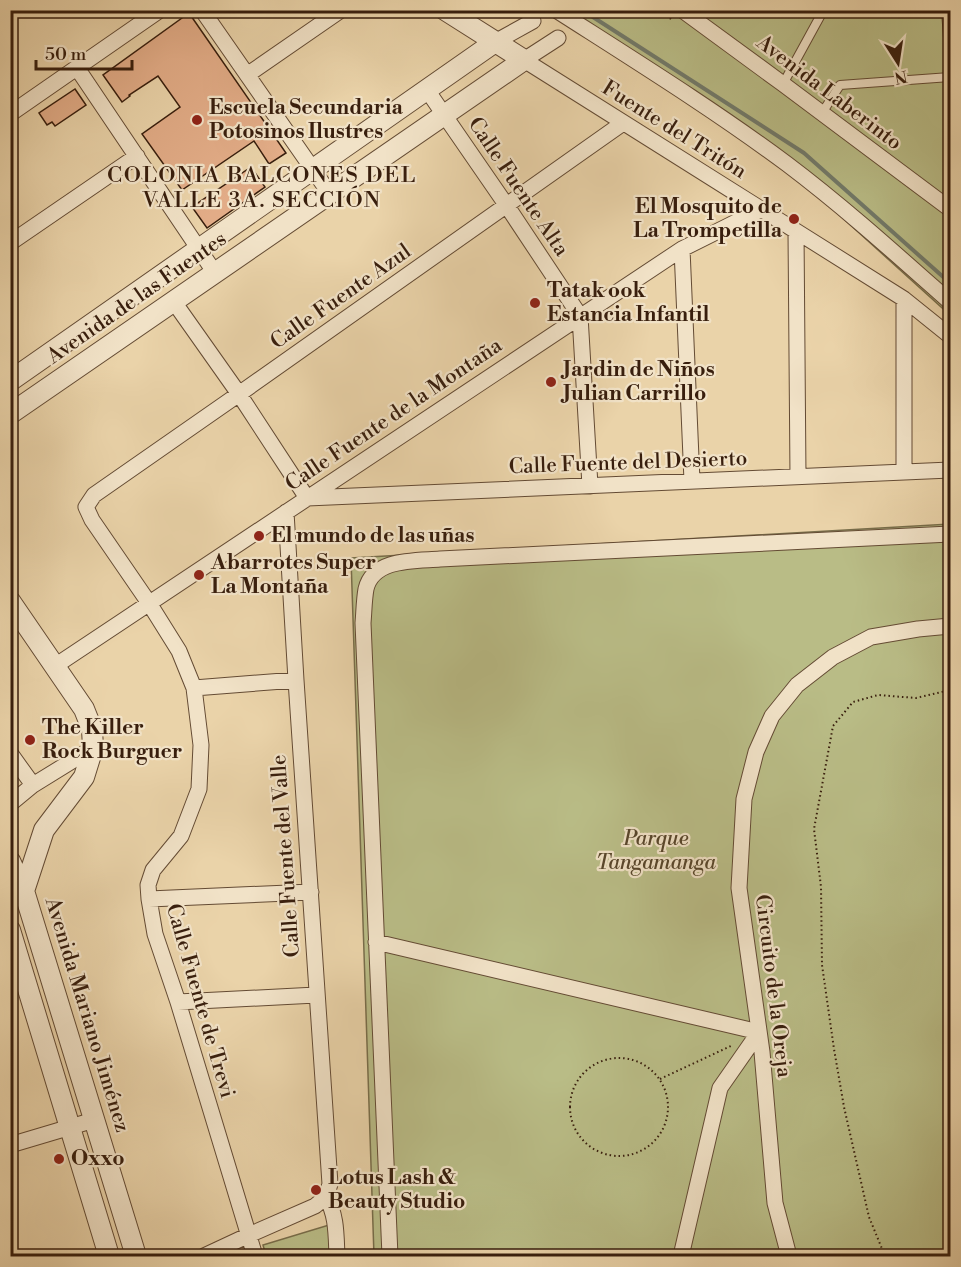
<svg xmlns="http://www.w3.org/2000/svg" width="961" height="1267" viewBox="0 0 961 1267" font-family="'Libre Bodoni',serif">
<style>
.green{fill:#b9bc86;stroke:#786d4a;stroke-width:1.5}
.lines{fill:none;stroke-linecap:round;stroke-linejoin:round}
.stream{stroke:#727a6a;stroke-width:4}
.building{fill:#e2ac87;stroke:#381e0d;stroke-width:1.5}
.service-casing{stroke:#644b34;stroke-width:10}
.minor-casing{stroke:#644b34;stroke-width:17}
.tertiary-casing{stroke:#644b34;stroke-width:22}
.path{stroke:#381e0d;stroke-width:2;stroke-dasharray:1.5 3;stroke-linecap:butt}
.service{stroke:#f1e2c7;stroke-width:8}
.minor{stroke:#f1e2c7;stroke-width:15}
.tertiary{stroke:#f1e2c7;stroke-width:20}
.poi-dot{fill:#8f2418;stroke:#f1e2c7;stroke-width:2}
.labels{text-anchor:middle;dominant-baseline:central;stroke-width:4.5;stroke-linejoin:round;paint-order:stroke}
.street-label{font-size:21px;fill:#381e0d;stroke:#f1e2c7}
.poi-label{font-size:21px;font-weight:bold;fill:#381e0d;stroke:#f1e2c7;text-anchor:start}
.park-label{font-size:21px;font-style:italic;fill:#58462b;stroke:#f1e2c7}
.neighbourhood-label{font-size:22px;letter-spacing:1.5px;fill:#381e0d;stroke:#f1e2c7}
</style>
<rect width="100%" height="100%" fill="#ead3a9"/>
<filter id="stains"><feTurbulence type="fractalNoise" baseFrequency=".00333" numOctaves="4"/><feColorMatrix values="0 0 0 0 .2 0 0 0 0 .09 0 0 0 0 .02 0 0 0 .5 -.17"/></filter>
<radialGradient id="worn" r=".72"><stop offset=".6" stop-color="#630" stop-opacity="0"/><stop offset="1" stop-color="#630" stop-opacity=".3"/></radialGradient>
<path class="green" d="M548 11H950V315L815 193 777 162 632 63Z
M950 524V1256H374L351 558Z
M329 1225 331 1256H266L263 1245Z"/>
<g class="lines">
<path class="stream" d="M582 10 804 153 950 283"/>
</g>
<path class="building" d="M189 13 286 153 269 164 254 141 182 190 142 134 180 107 158 76 129 95 130 96 122 102 103 75Z
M75 89 86 105 55 126 52 122 47 125 39 113Z
M251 167 265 187 207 228 192 207Z"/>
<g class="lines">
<defs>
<path id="service" d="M946 11 950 64
M783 84 823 11 822 10
M822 113 840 85 950 77"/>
<path id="minor" d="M202 10 330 194
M556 10C634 60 713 109 787 164 844 207 897 255 950 302
M682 10 783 84 950 209
M558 38 524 60 904 299 950 336
M495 42 533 21
M77 68 215 273
M247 75 341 10
M427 90 507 206 580 316 590 486
M10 114 160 10
M796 231 798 477
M10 243 137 156
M682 249 692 481
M174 302 239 394 307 498 950 470
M904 472V299
M55 666 682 249 762 209
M194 688 296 680
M10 753 33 785
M10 804 33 785 93 748
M149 899 311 892
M376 942 759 1032 720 1088 681 1256
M178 1002 316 995
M10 1145 94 1120
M326 1197C337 1215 336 1236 337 1256
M204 1256 249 1235 315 1206 326 1197 330 1184 296 680 286 512
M255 1256 178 1002 155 934 149 899 148 885 153 870 181 836 199 789 201 745 194 688 179 651 149 603 92 520 86 507 94 495 239 394 623 123
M390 1256 363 623C364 612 364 600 366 589 373 558 415 561 440 559L950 534
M789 1256 775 1203 762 1052 739 888 744 799 756 752 772 716 797 685 833 657 871 637 918 629 950 626"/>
<path id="tertiary" d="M10 381 495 42
M10 414 524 60 445 10
M10 601 84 709 92 729 93 748 84 777 44 830 24 891
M10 861 24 891 136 1256
M10 930 109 1256"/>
</defs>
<use href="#service" class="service-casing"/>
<use href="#minor" class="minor-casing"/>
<use href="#tertiary" class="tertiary-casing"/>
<path class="path" d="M659 10 671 19
M570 1107a49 49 0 1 1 98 0a49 49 0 1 1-98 0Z
M660 1079 733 1045
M885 1256 869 1217 844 1107 834 1049 822 965 821 887 814 829 833 726 853 702 878 695 916 698 950 690"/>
<use href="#service" class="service"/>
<use href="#minor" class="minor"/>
<use href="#tertiary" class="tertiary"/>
</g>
<g class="poi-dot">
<circle cx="197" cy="120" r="6"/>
<circle cx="794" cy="219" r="6"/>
<circle cx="535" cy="303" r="6"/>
<circle cx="551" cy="382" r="6"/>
<circle cx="259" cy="536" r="6"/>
<circle cx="199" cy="575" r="6"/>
<circle cx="30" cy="740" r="6"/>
<circle cx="59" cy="1159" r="6"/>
<circle cx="316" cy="1190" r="6"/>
</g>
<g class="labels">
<g class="street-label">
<text transform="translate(829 93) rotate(37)">Avenida Laberinto</text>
<text transform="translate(674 130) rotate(32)">Fuente del Tritón</text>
<text transform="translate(518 187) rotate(56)">Calle Fuente Alta</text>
<text transform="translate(341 297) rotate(-35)">Calle Fuente Azul</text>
<text transform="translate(137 298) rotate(-35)">Avenida de las Fuentes</text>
<text transform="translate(394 415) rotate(-34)">Calle Fuente de la Montaña</text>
<text transform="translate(628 463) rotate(-2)">Calle Fuente del Desierto</text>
<text transform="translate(286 856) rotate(-94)">Calle Fuente del Valle</text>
<text transform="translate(773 986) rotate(83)">Circuito de la Oreja</text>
<text transform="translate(200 1001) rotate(74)">Calle Fuente de Trevi</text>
<text transform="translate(87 1015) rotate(73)">Avenida Mariano Jiménez</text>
</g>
<g class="poi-label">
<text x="209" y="108">Escuela Secundaria<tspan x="209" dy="24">Potosinos Ilustres</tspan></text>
<text x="782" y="207" text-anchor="end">El Mosquito de<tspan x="782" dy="24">La Trompetilla</tspan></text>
<text x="547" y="291">Tatak ook<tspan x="547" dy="24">Estancia Infantil</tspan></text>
<text x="563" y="370">Jardin de Niños<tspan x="563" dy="24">Julian Carrillo</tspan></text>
<text x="271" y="536">El mundo de las uñas</text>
<text x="211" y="563">Abarrotes Super<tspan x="211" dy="24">La Montaña</tspan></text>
<text x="42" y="728">The Killer<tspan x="42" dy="24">Rock Burguer</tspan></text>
<text x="71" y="1159">Oxxo</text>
<text x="328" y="1178">Lotus Lash &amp;<tspan x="328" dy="24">Beauty Studio</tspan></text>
</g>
<g class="park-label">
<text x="656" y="839">Parque<tspan x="656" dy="24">Tangamanga</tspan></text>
</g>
<g class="neighbourhood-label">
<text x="262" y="175">COLONIA BALCONES DEL<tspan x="262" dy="25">VALLE 3A. SECCIÓN</tspan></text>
</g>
</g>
<rect width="961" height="1267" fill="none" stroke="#ead3a9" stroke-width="36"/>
<rect x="12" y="12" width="937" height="1243" fill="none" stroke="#381e0d" stroke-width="3"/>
<rect x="18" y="18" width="925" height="1231" fill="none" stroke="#381e0d" stroke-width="1.5"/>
<g transform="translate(898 63) rotate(168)" stroke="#f1e2c7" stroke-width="4.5" paint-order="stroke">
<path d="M0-4.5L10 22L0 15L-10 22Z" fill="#381e0d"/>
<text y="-9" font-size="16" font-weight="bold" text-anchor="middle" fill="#381e0d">N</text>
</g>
<path d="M36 60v9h96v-9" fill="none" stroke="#381e0d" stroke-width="3"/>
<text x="45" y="60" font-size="18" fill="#381e0d" stroke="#f1e2c7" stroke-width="4.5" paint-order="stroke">50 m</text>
<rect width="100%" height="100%" filter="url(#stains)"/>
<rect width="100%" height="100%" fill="url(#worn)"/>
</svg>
